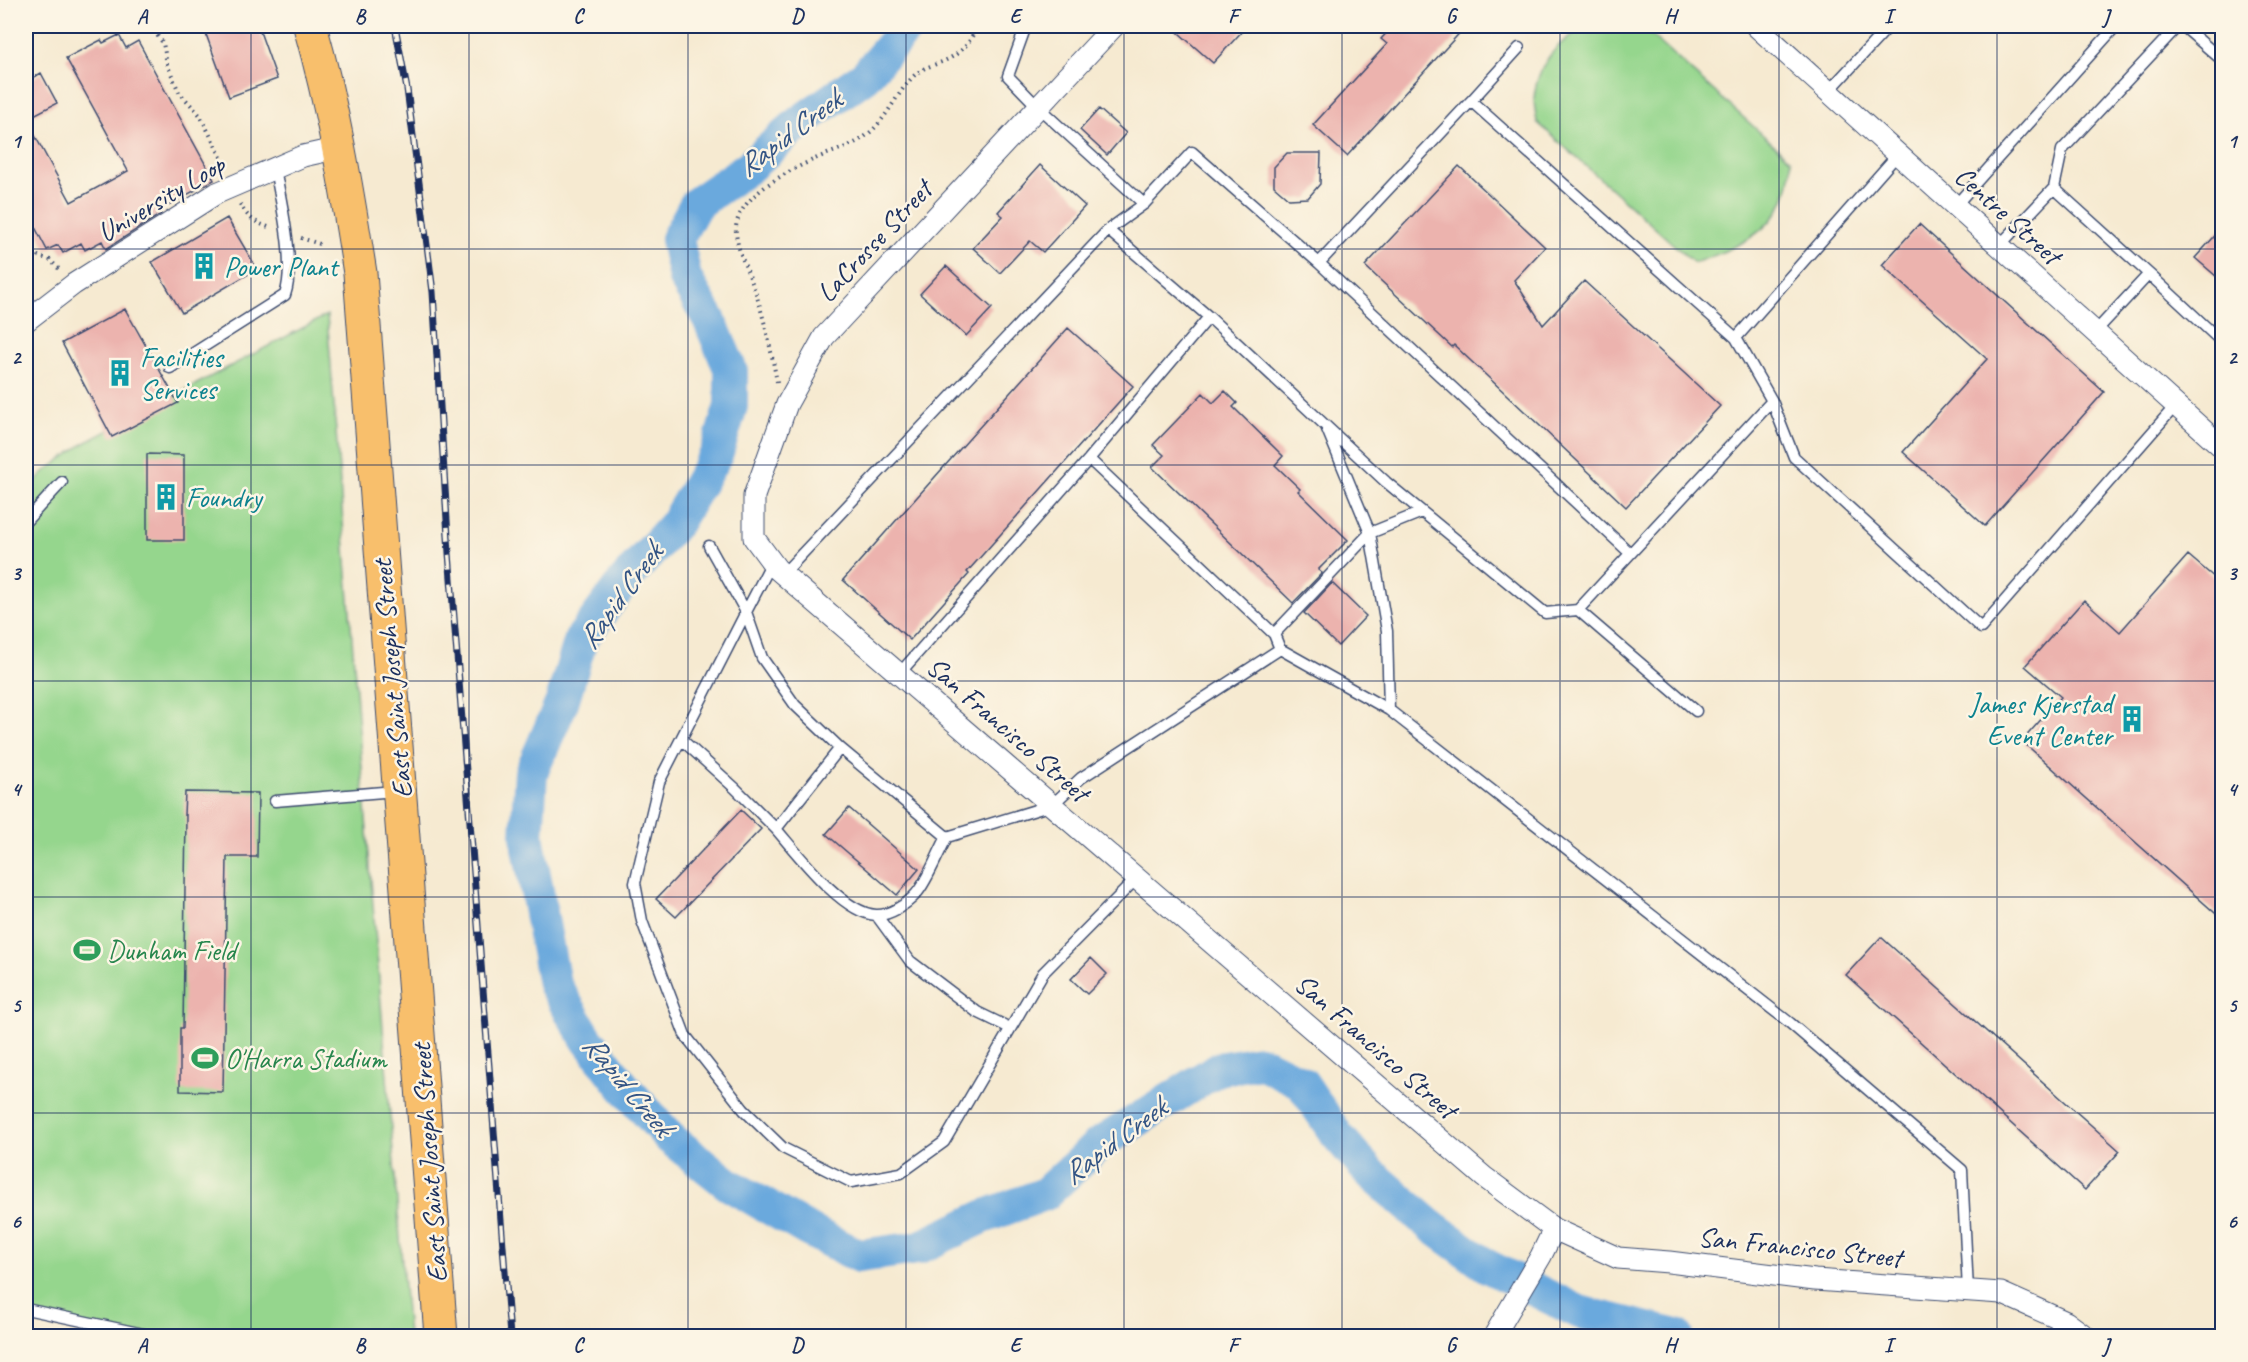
<svg xmlns="http://www.w3.org/2000/svg" width="2248" height="1362" viewBox="0 0 2248 1362" font-family="Caveat,sans-serif">
<style>
.green{fill:#95d68d;stroke:#588276;stroke-width:1.5}
.lines{fill:none;stroke-linecap:round;stroke-linejoin:round}
.river{stroke:#6aa9dd;stroke-width:34}
.building{fill:#ecb3ae}
.lane-casing{stroke:#3c4b6f;stroke-width:13}
.street-casing{stroke:#3c4b6f;stroke-width:23}
.primary-casing{stroke:#3c4b6f;stroke-width:35}
.path{stroke:#3c4b6f;stroke-width:4;stroke-dasharray:1.5 4.5;stroke-linecap:butt}
.lane{stroke:#fff;stroke-width:10}
.street{stroke:#fff;stroke-width:21}
.primary{stroke:#f8bf6c;stroke-width:33}
.rail-casing{stroke:#1b2f5e;stroke-width:7}
.rail{stroke:#fcf5e5;stroke-width:4.5;stroke-dasharray:14;stroke-linecap:butt}
.grid{fill:none;stroke:#1b2f5e;stroke-width:1.5;stroke-opacity:0.55}
.labels{text-anchor:middle;dominant-baseline:central;stroke-width:5;stroke-linejoin:round;paint-order:stroke}
.street-label{font-size:28px;fill:#1b2f5e;stroke:#fcf5e5}
.culture-label{font-size:28px;fill:#0d838f;stroke:#fcf5e5;text-anchor:start}
.leisure-label{font-size:28px;fill:#27864d;stroke:#fcf5e5;text-anchor:start}
.water-label{font-size:30px;font-style:italic;fill:#335484;stroke:#fcf5e5}
.neatline{fill:none;stroke:#1b2f5e;stroke-width:2}
.grid-label{font-size:20px;text-anchor:middle;font-weight:bold;fill:#1b2f5e}
</style>
<rect width="100%" height="100%" fill="#fcf5e5"/>
<filter id="ink" filterUnits="userSpaceOnUse"><feTurbulence type="fractalNoise" baseFrequency=".0167" numOctaves="2"/><feDisplacementMap in="SourceGraphic" scale="12" xChannelSelector="R" yChannelSelector="G"/><feConvolveMatrix kernelMatrix="1 2 1 2 8 2 1 2 1" color-interpolation-filters="sRGB"/></filter>
<filter id="wash" filterUnits="userSpaceOnUse"><feTurbulence type="fractalNoise" baseFrequency=".008" numOctaves="4" result="noise"/><feDisplacementMap in="SourceGraphic" scale="24" xChannelSelector="R" yChannelSelector="G"/><feGaussianBlur stdDeviation="1.35" result="paint"/><feColorMatrix in="noise" values="0 0 0 0 0 0 0 0 0 0 0 0 0 0 0 0 0 1.4 0 .05"/><feComposite in="paint" operator="in"/></filter>
<g filter="url(#wash)">
<rect width="100%" height="100%" fill="#f6ead1"/>
<path class="green" d="M1589 26H1641L1791 160C1792 223 1747 245 1694 263L1537 122C1536 115 1534 106 1534 98 1537 64 1559 38 1589 26Z
M327 315 364 794 408 1336H107L26 1321V491L44 472 83 444Z"/>
<g class="lines">
<path class="river" d="M908 26 865 76 800 122 749 167 696 204 677 239 685 278 709 319 731 371V406L716 455 676 523 625 580 581 639 562 702 531 773 527 836 554 984 587 1039 624 1087 671 1139 728 1184 806 1229 859 1256 918 1248 983 1217 1045 1194 1098 1145 1218 1069 1260 1062 1302 1083 1336 1134 1368 1171 1430 1225 1487 1266 1579 1312 1677 1336"/>
</g>
<g id="blocks">
<path class="building" d="M203 26H258L277 79 229 97Z
M1171 26H1247L1213 63Z
M1393 26H1466L1347 156 1313 125 1387 44 1381 39Z
M119 35 126 48 138 41 214 180 159 210 161 214 106 249 102 241 85 250 81 243 63 253 58 245 47 250 26 210V82L41 73 57 103 26 119 71 202 128 171 66 58 101 40 103 43Z
M1099 109 1126 133 1107 155 1080 130Z
M1287 153H1321L1320 184 1308 198 1289 199 1274 186V167Z
M1040 165 1085 206 1043 252 1030 241 1000 273 973 248 1003 216 998 212Z
M1459 166 1545 247 1514 280 1543 325 1584 281 1720 406 1626 507 1454 345 1452 347 1365 266Z
M227 218 257 269 182 313 152 262Z
M1919 224 2104 392 1985 526 1903 452 1987 359 1882 265Z
M2223 227V282L2195 258Z
M946 266 992 308 966 336 920 294Z
M125 309 178 403 112 437 62 343Z
M1068 328 1133 386 967 572 969 574 910 640 843 580Z
M1225 391 1237 403 1233 407 1283 456 1275 465 1300 489 1298 491 1348 540 1318 570 1322 573 1293 603 1152 467 1164 455 1153 445 1203 393 1213 403Z
M147 454 184 455V540H147Z
M2188 555 2223 585V920L2022 741 2061 697 2025 666 2084 600 2120 632Z
M1332 583 1366 616 1338 646 1304 613Z
M185 792 258 793 257 857H227L223 1092 180 1091V1028H183L186 815H184Z
M849 808 919 869 897 895 826 834Z
M741 810 761 829 676 917 656 899Z
M1881 937 2120 1151 2085 1190 1846 975Z
M1091 958 1107 974 1087 994 1071 979Z"/>
</g>
</g>
<g filter="url(#ink)">
<use href="#blocks" fill-opacity="0" stroke="#3c4b6f" stroke-width="1.5"/>
<g class="lines">
<defs>
<path id="lane" d="M1026 26 1008 76 1038 107 1144 204
M2183 26 2222 60
M1829 91 1889 26
M1471 101 1519 48
M1898 154 1736 338 1772 401 1794 457 1981 628 2176 405
M2054 188 2149 274 2095 332
M1955 206 2116 26
M1108 230 1209 317 1386 482 1545 613 1578 610 1772 401
M2000 245 2054 188 2062 150 2178 26
M1319 263 1630 553
M2149 274 2222 342
M1209 317 1089 459 1274 634 1280 649
M170 368 285 295C296 262 281 204 275 168
M1327 429 1370 533 1387 631 1389 710
M26 521 62 482
M709 546 746 612 659 782 635 883 642 921 685 1035 744 1110 783 1148 851 1182 901 1173 944 1142 1043 973 1137 878
M772 562 746 612 762 658 795 705 840 748 776 829C797 853 842 913 876 915 889 916 907 904 916 894 927 882 938 853 947 837L1052 805 1081 778 1280 649 1389 710 1790 1023 1962 1170 1968 1291
M783 574 1108 230 1144 204 1192 152 1319 263 1471 101 1736 338
M1578 610 1696 711
M1274 634 1370 533 1422 512
M899 674 1089 459
M682 740 735 788 776 829
M840 748 947 837
M275 801 395 791
M877 916 910 961 977 1012 1010 1028
M26 1309 153 1336"/>
<path id="street" d="M1114 26 824 337 787 404 754 496V538L777 569 1484 1177 1554 1229 1618 1258 1669 1262 1815 1280 2001 1293 2066 1322 2085 1336
M1756 26 2222 447
M26 321 74 284 217 193 303 156 339 148
M1494 1336 1541 1256 1554 1229"/>
<path id="primary" d="M310 26C333 107 347 190 360 273L441 1336"/>
</defs>
<use href="#lane" class="lane-casing"/>
<use href="#street" class="street-casing"/>
<use href="#primary" class="primary-casing"/>
<path class="path" d="M150 26 163 43 167 64 179 92 200 115 226 167
M26 33 38 26
M240 204C247 218 256 223 271 228
M301 238 320 244
M26 252 50 260 61 271
M777 382C771 350 764 316 753 285 746 267 738 252 736 233 733 198 788 171 815 159 832 151 853 147 868 134 888 118 897 91 916 74 923 68 928 67 936 64 955 58 971 46 976 26"/>
<use href="#lane" class="lane"/>
<use href="#street" class="street"/>
<use href="#primary" class="primary"/>
<defs>
<path id="rail" d="M395 26 407 89 433 292 449 553 510 1336"/>
</defs>
<use href="#rail" class="rail-casing"/>
<use href="#rail" class="rail"/>
</g>
</g>
<path class="grid" d="M251 26V1336M469 26V1336M688 26V1336M906 26V1336M1124 26V1336M1342 26V1336M1560 26V1336M1779 26V1336M1997 26V1336M26 249H2222M26 465H2222M26 681H2222M26 897H2222M26 1113H2222"/>
<defs>
<symbol id="building-bare" viewBox="-9 -9 18 18"><path d="M-4-6H4V6H1V3H-1V6H-4ZM-2.5-4.3h1.7v1.8h-1.7ZM.8-4.3h1.7v1.8H.8ZM-2.5-1h1.7V.8h-1.7ZM.8-1h1.7V.8H.8Z" fill="#0f9aa8" stroke="#fcf5e5" stroke-width="2.5" paint-order="stroke"/></symbol>
<symbol id="stadium-bare" viewBox="-9 -9 18 18"><path d="M0-5a6.5 5 0 1 0 0 10a6.5 5 0 1 0 0-10ZM-3.5-1.8h7v3.6h-7Z" fill="#2e9e5b" stroke="#fcf5e5" stroke-width="2.5" paint-order="stroke"/></symbol>
</defs>
<g fill-rule="evenodd">
<use href="#building-bare" x="185" y="247" width="38" height="38"/>
<use href="#building-bare" x="101" y="354" width="38" height="38"/>
<use href="#building-bare" x="147" y="478" width="38" height="38"/>
<use href="#building-bare" x="2113" y="700" width="38" height="38"/>
<use href="#stadium-bare" x="68" y="931" width="38" height="38"/>
<use href="#stadium-bare" x="186" y="1039" width="38" height="38"/>
</g>
<g class="labels">
<g class="street-label">
<text transform="translate(161 198) rotate(-31)">University Loop</text>
<text transform="translate(2008 215) rotate(42)">Centre Street</text>
<text transform="translate(874 241) rotate(-47)">LaCrosse Street</text>
<text transform="translate(392 679) rotate(-95)">East Saint Joseph Street</text>
<text transform="translate(1008 729) rotate(41)">San Francisco Street</text>
<text transform="translate(1376 1046) rotate(41)">San Francisco Street</text>
<text transform="translate(429 1163) rotate(-94)">East Saint Joseph Street</text>
<text transform="translate(1800 1247) rotate(6)">San Francisco Street</text>
</g>
<g class="culture-label">
<text x="224" y="266">Power Plant</text>
<text x="140" y="357">Facilities<tspan x="140" dy="32">Services</tspan></text>
<text x="186" y="497">Foundry</text>
<text x="2112" y="703" text-anchor="end">James Kjerstad<tspan x="2112" dy="32">Event Center</tspan></text>
</g>
<g class="leisure-label">
<text x="107" y="950">Dunham Field</text>
<text x="225" y="1058">O'Harra Stadium</text>
</g>
<g class="water-label">
<text transform="translate(789 133) rotate(-37)">Rapid Creek</text>
<text transform="translate(620 596) rotate(-54)">Rapid Creek</text>
<text transform="translate(628 1085) rotate(50)">Rapid Creek</text>
<text transform="translate(1114 1141) rotate(-37)">Rapid Creek</text>
</g>
</g>
<rect width="2248" height="1362" fill="none" stroke="#fcf5e5" stroke-width="66"/>
<rect x="33" y="33" width="2182" height="1296" class="neatline"/>
<g class="grid-label">
<text x="142" y="23">A</text>
<text x="360" y="23">B</text>
<text x="578" y="23">C</text>
<text x="797" y="23">D</text>
<text x="1015" y="23">E</text>
<text x="1233" y="23">F</text>
<text x="1451" y="23">G</text>
<text x="1670" y="23">H</text>
<text x="1888" y="23">I</text>
<text x="2106" y="23">J</text>
<text x="16" y="148">1</text>
<text x="2232" y="148">1</text>
<text x="16" y="364">2</text>
<text x="2232" y="364">2</text>
<text x="16" y="580">3</text>
<text x="2232" y="580">3</text>
<text x="16" y="796">4</text>
<text x="2232" y="796">4</text>
<text x="16" y="1012">5</text>
<text x="2232" y="1012">5</text>
<text x="16" y="1228">6</text>
<text x="2232" y="1228">6</text>
<text x="142" y="1352">A</text>
<text x="360" y="1352">B</text>
<text x="578" y="1352">C</text>
<text x="797" y="1352">D</text>
<text x="1015" y="1352">E</text>
<text x="1233" y="1352">F</text>
<text x="1451" y="1352">G</text>
<text x="1670" y="1352">H</text>
<text x="1888" y="1352">I</text>
<text x="2106" y="1352">J</text>
</g>
</svg>
